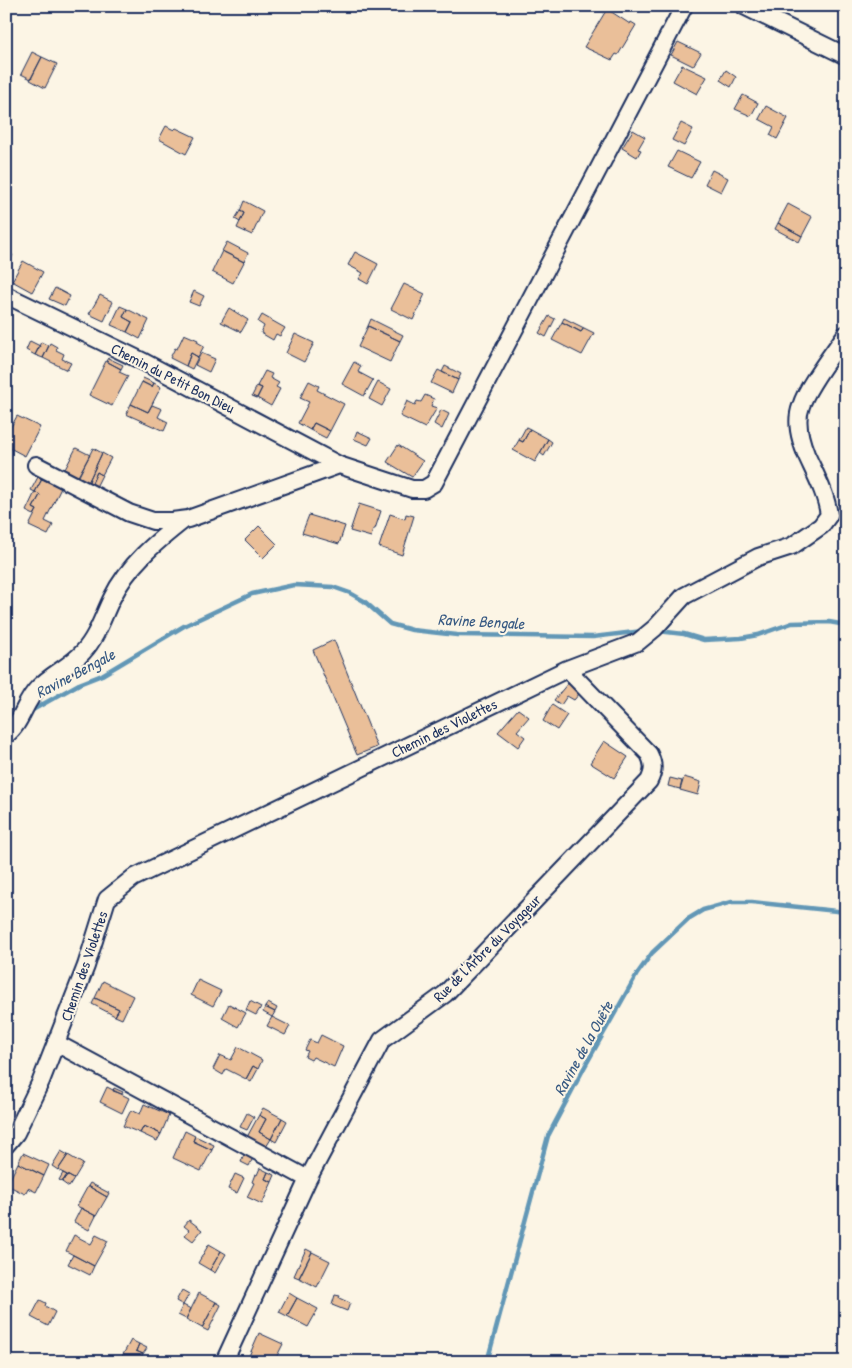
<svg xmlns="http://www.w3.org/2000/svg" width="852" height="1368" viewBox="0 0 852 1368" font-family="'Patrick Hand',sans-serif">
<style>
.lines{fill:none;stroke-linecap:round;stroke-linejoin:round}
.stream{stroke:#6297b6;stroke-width:4.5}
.building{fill:#eabf99;stroke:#1b2f5e}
.street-casing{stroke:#1b2f5e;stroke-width:20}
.street{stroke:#fcf5e5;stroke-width:16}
.labels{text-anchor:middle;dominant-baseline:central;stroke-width:4;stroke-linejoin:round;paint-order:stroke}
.street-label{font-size:15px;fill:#1b2f5e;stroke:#fcf5e5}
.water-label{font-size:16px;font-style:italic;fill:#385a83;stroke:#fcf5e5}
</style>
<rect width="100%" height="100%" fill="#fcf5e5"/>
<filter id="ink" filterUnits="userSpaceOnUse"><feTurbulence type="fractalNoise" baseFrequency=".02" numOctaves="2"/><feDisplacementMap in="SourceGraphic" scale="10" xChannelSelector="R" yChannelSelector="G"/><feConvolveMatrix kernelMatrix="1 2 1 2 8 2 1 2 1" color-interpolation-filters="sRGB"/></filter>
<g filter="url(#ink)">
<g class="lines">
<path class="stream" d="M658 631 684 634 704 640 741 638 758 635 792 623 829 622 846 625
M29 712 79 684 102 675 184 626 252 594 294 585 333 587 350 593 364 601 390 624 412 630 457 635 593 637 643 631
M487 1362 548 1136 584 1068 637 974 652 953 688 919 703 910 732 902H752L846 912"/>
</g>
<path class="building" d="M607 9 630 24 631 22 636 25 618 55 616 54 612 60 584 47Z
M678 42 701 53 693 66 671 55Z
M32 52 42 57 31 79 21 74Z
M42 57 57 64 45 88 30 80Z
M682 65 707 77 697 94 673 81Z
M726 70 736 77 731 87 720 80Z
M743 95 758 103 751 116 735 109Z
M766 106 788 118 777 139 770 135 774 127 759 119Z
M681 123 693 129 684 146 672 140Z
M166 126 174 130 176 128 195 137 186 154 159 139Z
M633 130 645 137 638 149 641 150 637 157 622 148Z
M677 151 700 162 691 178 668 167Z
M712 170 728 178 721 192 705 184Z
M244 201 263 211 252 235 237 228 244 213 240 211Z
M788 204 812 217 802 236 778 223Z
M240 211 244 213 240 222 235 219Z
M778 223 802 236 799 242 775 229Z
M227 242 248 253 244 262 222 251Z
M6 243 10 245 6 252 13 255 10 262 6 261Z
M222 251 244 262 233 283 212 272Z
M355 252 378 264 368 284 359 279 363 273 348 265Z
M23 261 43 272 32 292 12 281Z
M404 284 425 294 413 320 391 309Z
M55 288 70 296 65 306 49 299Z
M194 291 204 296 199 306 189 302Z
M100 295 113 302 104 321 89 314Z
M120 306 127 309 123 317 132 322 127 332 111 325Z
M229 308 248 320 241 332 221 322Z
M127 309 149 320 140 339 127 332 132 322 123 317Z
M262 315 285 328 280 336 276 334 273 340 261 333 264 326 258 322Z
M549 316 555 319 546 337 539 333Z
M564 318 584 328 581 332 562 322Z
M371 319 403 335 400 341 368 326Z
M562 322 581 332 584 328 594 333 582 355 552 340Z
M368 326 400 341 390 362 358 347Z
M184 334 198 340 197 342 204 346 198 357 191 353 186 366 170 358 175 348 177 349Z
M295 334 314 343 304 362 286 353Z
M30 341 40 346 35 355 26 350Z
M41 342 49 346 43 358 35 355Z
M50 343 57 347 56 350 64 354 62 359 71 363 67 370 43 358Z
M191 353 198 357 192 369 186 366Z
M201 353 215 359 209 372 195 365Z
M108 358 123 365 121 369 106 361Z
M106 361 121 369 119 372 128 376 112 406 89 395Z
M354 362 361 366 358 372 373 380 364 396 342 384Z
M445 366 461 374 458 380 442 372Z
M438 370 458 380 452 393 431 383Z
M265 371 272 374 270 378 279 383 276 387 280 389 271 406 257 398 262 388 257 386Z
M143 378 154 383 152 387 142 382Z
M309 381 319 386 317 390 344 404 330 431 314 423 310 430 298 423 309 402 300 398Z
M142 382 152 387 154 383 161 387 148 412 131 404Z
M378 382 391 389 382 406 369 399Z
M257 386 262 388 257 398 252 396Z
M425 395 434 399 431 406 437 408 425 428 400 416 407 401 415 405 417 401 421 402Z
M131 404 148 412 152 405 162 409 158 417 168 422 164 431 126 414Z
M441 410 449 414 442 429 434 424Z
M17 416 40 427 25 456 6 446V436Z
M314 423 330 431 326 438 310 430Z
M526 427 530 429 523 442 519 440Z
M530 429 548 439 535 462 513 450 519 440 523 442Z
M357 431 372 438 368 445 354 439Z
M548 439 552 442 544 456 540 453Z
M398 445 423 461 412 477 387 462Z
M76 448 90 455 76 480 63 473Z
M93 448 102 453 88 483 78 478Z
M102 453 111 458 102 475 97 472 91 485 88 483Z
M97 472 102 475 96 487 91 485Z
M38 477 42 479 35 492 31 490Z
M42 479 61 488 45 521 53 525 48 535 29 526 37 510 33 508 40 495 35 492Z
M35 492 40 495 33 508 37 510 34 515 26 511Z
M359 504 381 511 375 529H373L371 537 350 531Z
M390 514 405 519 406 514 414 516 402 555 379 547Z
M309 515 345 526 339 544 302 533Z
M259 526 277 544 263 558 245 540Z
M334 640 377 747 357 755 313 650Z
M568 683 580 693 574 700 567 696 561 705 554 700Z
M552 705 567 715 557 730 543 721Z
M518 709 529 717 517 731 525 737 518 747 498 732Z
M604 741 628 757 614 778 590 763Z
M684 777 701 782 698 795 680 790Z
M670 778 682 781 680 789 668 786Z
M198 980 221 991 213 1006 191 995Z
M103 981 133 996 122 1019 115 1016 119 1009 95 998Z
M95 998 119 1009 115 1016 92 1004Z
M250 1001 261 1007 256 1015 246 1010Z
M268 1003 277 1008 275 1012 265 1007Z
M229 1004 246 1013 238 1027 222 1018Z
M265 1007 275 1012 272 1017 263 1012Z
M272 1017 290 1026 285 1035 267 1026Z
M321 1035 343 1046 334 1067 313 1057 311 1060 305 1057 308 1051 305 1050 310 1040 317 1043Z
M238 1047 262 1060 258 1069 253 1066 246 1079 226 1069 223 1075 213 1069 220 1055 231 1060Z
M253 1066 258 1069 251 1082 246 1079Z
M107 1087 129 1098 122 1113 100 1102Z
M114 1088 123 1092 122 1094 113 1091Z
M144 1104 169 1115 161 1134 144 1126 140 1133 123 1126 131 1110 140 1114Z
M263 1108 282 1118 271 1139 259 1132 266 1119 259 1115Z
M247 1113 254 1117 247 1130 240 1127Z
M259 1115 266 1119 259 1132 271 1139 266 1147 247 1137Z
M282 1118 287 1121 276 1142 271 1139Z
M144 1126 161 1134 157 1141 140 1133Z
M185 1131 195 1136 193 1141 212 1150 201 1171 173 1158Z
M195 1136 214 1145 212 1150 193 1141Z
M61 1151 68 1155 58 1170 52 1166Z
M245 1152 254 1156 249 1166 241 1162Z
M23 1153 49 1165 44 1176 18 1163Z
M68 1155 83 1164 74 1179 58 1170Z
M18 1163 44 1176 36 1192 28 1188 25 1194 7 1185Z
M260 1168 268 1172 265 1179 272 1182 262 1204 247 1197 254 1183 252 1182 255 1174 257 1175Z
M268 1172 275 1175 272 1182 265 1179Z
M63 1173 67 1175 62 1182 59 1180Z
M235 1174 244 1178 237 1193 228 1189Z
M67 1175 74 1179 69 1187 62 1182Z
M90 1183 109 1193 107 1197 88 1186Z
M88 1186 107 1197 96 1216 77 1206Z
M81 1208 96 1216 89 1230 74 1222Z
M189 1220 202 1230 193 1241 185 1235 189 1230 184 1226Z
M74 1235 91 1244 96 1235 108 1241 94 1266 66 1251Z
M209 1244 221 1251 210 1270 198 1263Z
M306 1249 312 1252 299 1278 294 1276Z
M221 1251 226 1254 215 1273 210 1270Z
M312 1252 330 1261 317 1287 299 1278Z
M73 1255 94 1266 90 1275 68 1264Z
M182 1290 189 1294 183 1305 176 1301Z
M199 1293 216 1302 202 1328 186 1319Z
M289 1293 297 1298 287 1316 279 1312Z
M335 1295 340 1296 339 1298 350 1303 347 1311 332 1305Z
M297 1298 318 1309 308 1327 287 1316Z
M40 1300 46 1303 45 1306 55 1312 48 1326 31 1317Z
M216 1302 221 1305 208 1331 202 1328Z
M183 1305 191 1309 186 1319 178 1315Z
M259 1333 283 1344 274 1362 268 1359 267 1362H261L249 1356Z
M131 1340 139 1344 136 1351 143 1354 139 1362H123L120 1360Z
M139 1344 147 1348 143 1354 136 1351Z"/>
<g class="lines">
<defs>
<path id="street" d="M744 6 846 56
M6 295 144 362 339 465 412 489H424L434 483 684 6
M36 465 129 513 153 521H172L188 519 339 465
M6 735C22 723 24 702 38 688 51 674 71 666 83 652 97 637 103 616 112 598 128 565 156 542 184 520
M56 1043 308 1179
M6 1145 16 1133 41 1081 86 966 107 899 133 878 567 669 638 642 655 628 684 596 758 557 792 546 821 526 829 515C826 493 815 474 806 454 800 439 795 422 801 406 807 386 833 353 846 334
M224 1362 308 1179 382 1040 445 994 649 781C654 771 654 764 649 754L567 669"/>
</defs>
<use href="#street" class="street-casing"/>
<use href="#street" class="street"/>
</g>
</g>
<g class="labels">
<g class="street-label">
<text transform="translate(173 378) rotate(27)">Chemin du Petit Bon Dieu</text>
<text transform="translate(444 728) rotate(-26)">Chemin des Violettes</text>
<text transform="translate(487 948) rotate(-45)">Rue de l'Arbre du Voyageur</text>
<text transform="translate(84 966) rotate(-71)">Chemin des Violettes</text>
</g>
<g class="water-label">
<text transform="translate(481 621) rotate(3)">Ravine Bengale</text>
<text transform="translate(75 673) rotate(-28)">Ravine Bengale</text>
<text transform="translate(583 1048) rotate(-61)">Ravine de la Ouête</text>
</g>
</g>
<rect width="852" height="1368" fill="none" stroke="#fcf5e5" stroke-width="25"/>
<rect x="12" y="12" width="827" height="1343" fill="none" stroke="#1b2f5e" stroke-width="2" filter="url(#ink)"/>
</svg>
